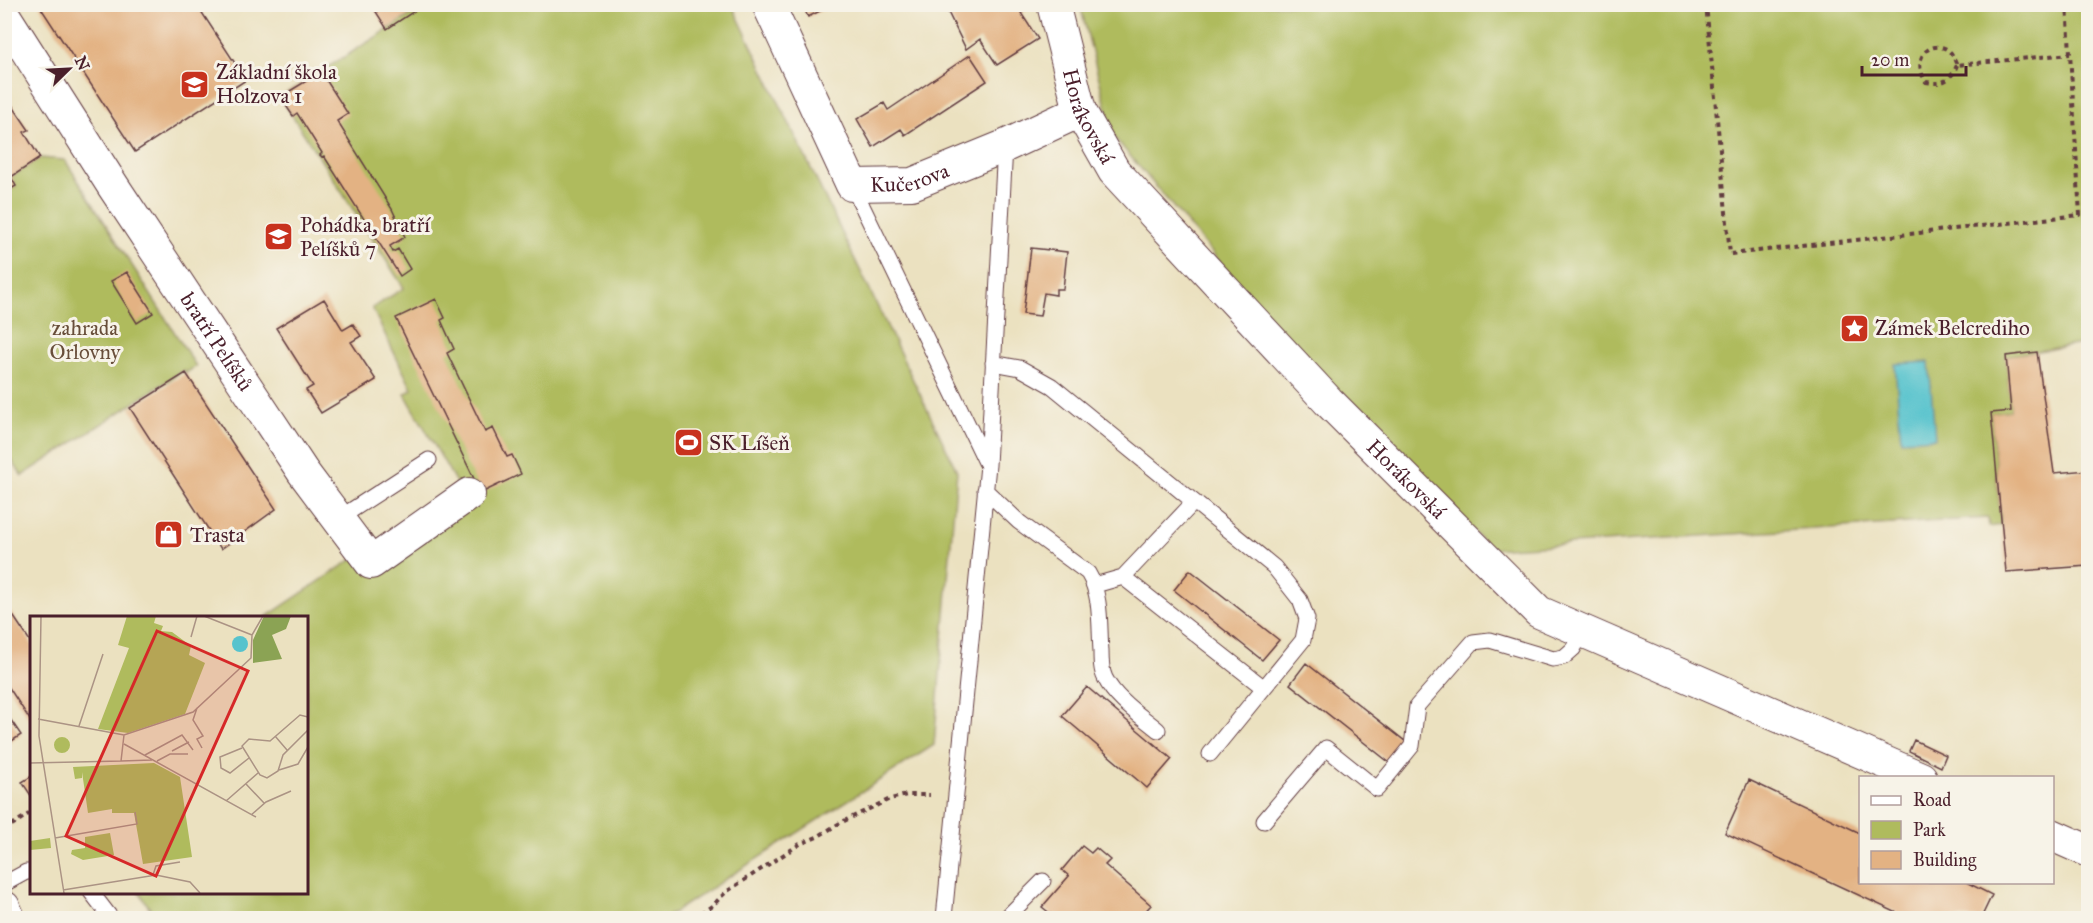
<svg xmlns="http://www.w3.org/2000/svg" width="2093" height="923" viewBox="0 0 2093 923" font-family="'IM FELL Great Primer',serif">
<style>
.green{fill:#afbb5d;stroke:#7c6d44;stroke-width:1.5}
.water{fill:#56c3cd;stroke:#50717c;stroke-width:1.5}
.building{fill:#e3b283}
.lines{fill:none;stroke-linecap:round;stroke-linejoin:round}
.service-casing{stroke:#623c41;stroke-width:17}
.minor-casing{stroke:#623c41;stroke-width:34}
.path{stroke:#623c41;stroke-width:4;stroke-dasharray:4.5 4.5;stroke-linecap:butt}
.service{stroke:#fff;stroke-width:15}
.minor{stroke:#fff;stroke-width:32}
.labels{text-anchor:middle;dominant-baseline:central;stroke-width:6;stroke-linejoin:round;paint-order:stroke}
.poi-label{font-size:21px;fill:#4a1f2b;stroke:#f7f3e8;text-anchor:start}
.street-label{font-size:21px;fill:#4a1f2b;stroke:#f7f3e8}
.park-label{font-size:21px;fill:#684e3a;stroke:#f7f3e8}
.inset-road{fill:none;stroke:#ab9384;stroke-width:1.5}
.view{fill:#d62828;fill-opacity:0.15;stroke:#d62828;stroke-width:3}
.inset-edge{fill:none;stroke:#4a1f2b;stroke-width:3}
</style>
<rect width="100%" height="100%" fill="#f7f3e8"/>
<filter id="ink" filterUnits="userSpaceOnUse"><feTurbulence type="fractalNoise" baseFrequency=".0167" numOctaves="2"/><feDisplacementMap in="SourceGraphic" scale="12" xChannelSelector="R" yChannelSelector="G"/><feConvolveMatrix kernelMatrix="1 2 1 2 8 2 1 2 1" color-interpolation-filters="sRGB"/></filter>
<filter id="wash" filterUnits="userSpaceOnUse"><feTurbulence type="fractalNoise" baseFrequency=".008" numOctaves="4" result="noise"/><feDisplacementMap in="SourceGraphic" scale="24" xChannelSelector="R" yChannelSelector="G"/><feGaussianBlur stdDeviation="1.35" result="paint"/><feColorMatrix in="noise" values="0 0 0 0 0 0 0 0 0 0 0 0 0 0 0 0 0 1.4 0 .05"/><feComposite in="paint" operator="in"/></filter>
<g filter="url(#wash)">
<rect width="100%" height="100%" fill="#ebe1c0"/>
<path class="green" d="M427 5H732L957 471 934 745 665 918H156L139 892H306V617H266L459 488 405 394 412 389 372 308 404 288 280 97Z
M1080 5H2088V343L2006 356 2011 411 1991 413 2001 525 1989 527 1988 518 1491 549 1285 339 1114 137Z
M40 158 65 160 196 366 186 373 184 370 22 476 5 450V193L16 186 11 177Z"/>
<path class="water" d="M1929 362 1935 438 1901 440 1895 364Z"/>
<g id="blocks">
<path class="building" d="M371 4H425L387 29Z
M802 4H834L808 17Z
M944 4H973L975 7 979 4H1035L1021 13 1038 39 997 65 980 39 966 49Z
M39 5H197L246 80 135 152Z
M970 55 987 81 905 135 901 129 873 147 857 119 884 103 888 110Z
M321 72 348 114 337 121 392 209 405 237 390 246 393 252 398 249 410 269 400 276 324 156 322 157 320 155 322 153 297 113 293 116 280 97Z
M4 102 8 107 12 105 29 130 24 132 40 158 11 177 16 186 4 193Z
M1031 248 1067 252 1063 289H1056V295L1044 293 1040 316 1023 314Z
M127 272 153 313 137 323 111 281Z
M324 299 343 330 353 324 361 336 351 342 376 380 321 413 306 390 313 386 276 328Z
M436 299 445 318 441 320 454 349 447 353 485 432 493 428 507 457 512 455 521 474 481 493 396 318Z
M2037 352 2054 473 2088 470V566L2006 572 1991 413 2011 411 2006 356Z
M186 373 276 509 221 549 130 408Z
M1190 570 1279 640 1262 660 1174 590Z
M4 602 32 644V723L4 680Z
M1306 663 1406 742 1390 763 1290 684Z
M1087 687 1172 759 1147 788 1062 716Z
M4 710 21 735 4 746Z
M1914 740 1946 755 1941 767 1909 751Z
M32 776V797L22 782Z
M1749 780 1860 833V882H1966L1992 895 1981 918H1908L1725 833Z
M1082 846 1091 853 1096 848 1110 860 1105 865 1151 905 1139 918H1056L1042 907 1069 876 1062 870Z"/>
</g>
</g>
<g filter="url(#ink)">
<use href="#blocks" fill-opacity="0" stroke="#623c41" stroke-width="1.5"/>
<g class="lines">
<defs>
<path id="service" d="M852 185 986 462
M993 363 1020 368 1052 386 1274 567 1300 600 1307 619 1303 640 1210 754
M985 490 1019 522 1088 573C1102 596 1099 625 1101 651 1101 660 1101 670 1105 678 1116 700 1140 715 1158 730
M338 519 429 460
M1123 577 1264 688
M1095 585 1123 577 1194 502
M1264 821 1326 748 1377 789 1412 746 1417 706 1473 642 1490 640 1553 659 1564 657 1573 649 1583 631
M4 884 26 872H32
M91 892 111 918
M944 918 988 465 1005 146
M1006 918 1043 881"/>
<g id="minor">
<path id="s1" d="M768 4 852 185 912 184 1005 146 1080 111"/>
<path id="s2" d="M1053 4 1080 111 1114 171 1328 401 1539 612 1921 778"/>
<path id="s3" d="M4 15 113 186 303 472 371 563 469 494"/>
<path d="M2052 835 2088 851"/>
<path d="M4 907 9 918"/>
</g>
</defs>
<use href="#service" class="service-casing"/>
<use href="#minor" class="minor-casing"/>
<path class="path" d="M1706 4 1730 254 2080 215 2067 4
M1957 65C1951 81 1942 85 1926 82 1908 53 1937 38 1950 52 1953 55 1955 61 1957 65L2070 54
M4 830 32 812
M693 918 712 906 726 892 800 844 817 837 840 823 890 799 907 795H930"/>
<use href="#service" class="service"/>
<use href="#minor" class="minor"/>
</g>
</g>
<defs>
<symbol id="school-square" viewBox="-11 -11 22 22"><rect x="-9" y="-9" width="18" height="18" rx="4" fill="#c8321e" stroke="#f7f3e8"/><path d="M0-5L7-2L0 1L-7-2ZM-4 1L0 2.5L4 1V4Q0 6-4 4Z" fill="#fff"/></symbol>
<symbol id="sight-square" viewBox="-11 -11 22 22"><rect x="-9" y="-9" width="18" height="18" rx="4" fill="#c8321e" stroke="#f7f3e8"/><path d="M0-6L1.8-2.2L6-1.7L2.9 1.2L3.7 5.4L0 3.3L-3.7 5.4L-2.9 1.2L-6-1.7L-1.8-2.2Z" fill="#fff"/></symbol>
<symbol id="stadium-square" viewBox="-11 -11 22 22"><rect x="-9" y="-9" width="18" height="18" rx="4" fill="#c8321e" stroke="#f7f3e8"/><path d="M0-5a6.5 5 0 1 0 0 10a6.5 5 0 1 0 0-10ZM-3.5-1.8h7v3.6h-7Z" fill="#fff"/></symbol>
<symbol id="shop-square" viewBox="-11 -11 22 22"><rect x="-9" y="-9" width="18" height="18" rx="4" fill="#c8321e" stroke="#f7f3e8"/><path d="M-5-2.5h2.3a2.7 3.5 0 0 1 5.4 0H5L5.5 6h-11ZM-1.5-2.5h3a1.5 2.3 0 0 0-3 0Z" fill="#fff"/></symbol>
</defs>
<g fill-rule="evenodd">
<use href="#school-square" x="178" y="68" width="33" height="33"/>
<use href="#school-square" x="262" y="220" width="33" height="33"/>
<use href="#sight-square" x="1838" y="312" width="33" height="33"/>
<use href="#stadium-square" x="672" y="426" width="33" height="33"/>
<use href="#shop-square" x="152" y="518" width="33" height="33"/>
</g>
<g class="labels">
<g class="poi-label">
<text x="216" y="72">Základní škola<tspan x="216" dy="24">Holzova 1</tspan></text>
<text x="300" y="225">Pohádka, bratří<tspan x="300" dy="24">Pelíšků 7</tspan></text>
<text x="1875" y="328">Zámek Belcrediho</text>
<text x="709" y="443">SK Líšeň</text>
<text x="190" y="535">Trasta</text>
</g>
<g class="street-label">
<text stroke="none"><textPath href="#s2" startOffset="118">Horákovská</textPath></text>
<text stroke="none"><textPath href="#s1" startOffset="258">Kučerova</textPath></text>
<text stroke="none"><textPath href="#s3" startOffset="390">bratří Pelíšků</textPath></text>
<text stroke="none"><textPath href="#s2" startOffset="604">Horákovská</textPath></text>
</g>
<g class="park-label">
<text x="85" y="328">zahrada<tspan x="85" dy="24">Orlovny</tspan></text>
</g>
</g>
<g transform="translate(30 616)">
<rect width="278" height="278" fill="#ebe1c0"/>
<path d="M97 0H126L124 7 133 10 131 15 142 16 161 30 159 39 175 47 155 98 98 117 68 113 99 32 88 29ZM24 129a8 8 0 1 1 16 0a8 8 0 1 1-16 0ZM124 147 150 161 162 241 113 248 104 197H82V193L58 197 52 156V162L45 163 43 151ZM80 217 84 239 53 244 41 238 42 234 55 232V221ZM20 222 21 232 0 234V225Z" fill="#afbb5d"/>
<path d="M234 0H261L256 13 242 19 252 43 223 47V24Z" fill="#8ba354"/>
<path d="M202 28a8 8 0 1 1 16 0a8 8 0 1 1-16 0Z" fill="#56c3cd"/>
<path class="inset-road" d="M11 0 9 120 34 277M174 0 222 19M161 21 167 0M167 92 163 104 173 120 167 123 172 132M278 101 270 99 240 125 219 123 212 130 230 159 237 162 248 155 253 139 278 114M8 103 94 119 163 96 221 42 222 19 233 0M49 110 73 38M245 120 257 134M94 128 226 201M212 132 190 141 191 152 200 157 219 142M142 135 159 126M115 139 152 119 163 134M91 145 122 144M127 145 140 138H158M0 147 91 145 94 119M249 154 268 148 278 131M216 168 234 187M196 185 228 157M221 199 236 186 261 175M25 222 107 208 105 196M123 259 126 250 150 246M33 274 126 259 160 266 170 277"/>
<path class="view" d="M127 15 218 55 126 260 36 220Z"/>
<rect width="278" height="278" class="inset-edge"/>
</g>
<rect width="2093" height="923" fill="none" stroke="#f7f3e8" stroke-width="24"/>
<rect x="1859" y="776" width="195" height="108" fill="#f7f3e8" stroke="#b29e9c" stroke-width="1.5"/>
<rect x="1871" y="796" width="30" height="9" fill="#ffffff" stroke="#b29e9c" stroke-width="1.5"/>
<text x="1913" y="806" font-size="18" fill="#4a1f2b">Road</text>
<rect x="1871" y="821" width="30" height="18" fill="#afbb5d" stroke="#b29e9c" stroke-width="1.5"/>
<text x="1913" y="836" font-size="18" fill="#4a1f2b">Park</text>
<rect x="1871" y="851" width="30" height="18" fill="#e3b283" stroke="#b29e9c" stroke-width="1.5"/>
<text x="1913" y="866" font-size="18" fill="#4a1f2b">Building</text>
<g transform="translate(69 69) rotate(66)" stroke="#f7f3e8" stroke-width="4.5" paint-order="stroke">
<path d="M0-4.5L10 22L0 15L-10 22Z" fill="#4a1f2b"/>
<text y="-9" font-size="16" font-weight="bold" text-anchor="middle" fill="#4a1f2b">N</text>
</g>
<path d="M1862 66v9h104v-9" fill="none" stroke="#4a1f2b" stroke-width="3"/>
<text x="1871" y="66" font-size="18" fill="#4a1f2b" stroke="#f7f3e8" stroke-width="4.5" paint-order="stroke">20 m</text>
</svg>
